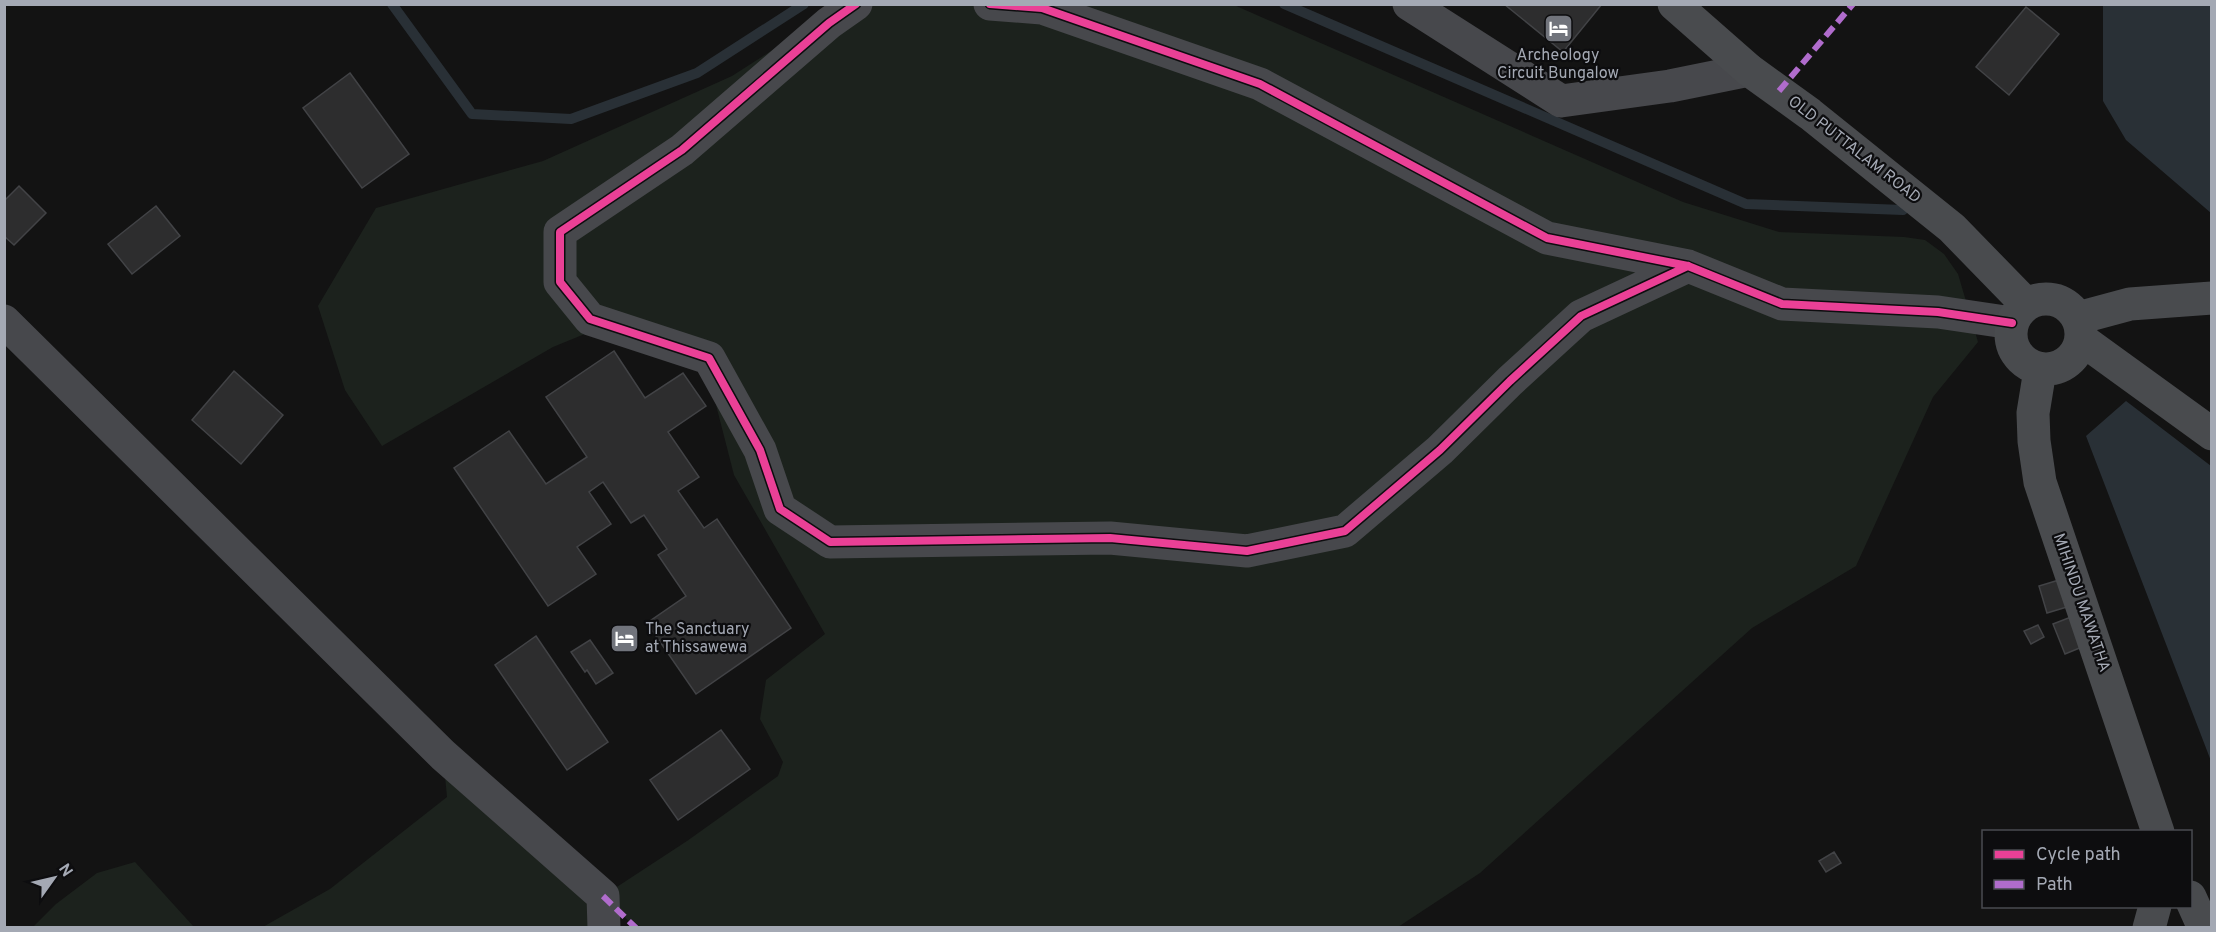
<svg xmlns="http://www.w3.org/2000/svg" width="2216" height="932" viewBox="0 0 2216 932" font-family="Overpass,sans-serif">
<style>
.green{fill:#1c221d}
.water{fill:#293036}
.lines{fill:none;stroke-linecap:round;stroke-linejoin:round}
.stream{stroke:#293036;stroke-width:10}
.building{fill:#2d2d2e;stroke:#424346;stroke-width:1.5}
.minor{stroke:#47484c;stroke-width:33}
.major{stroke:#494b4e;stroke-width:33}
.quiet{stroke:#b06ccc;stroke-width:6;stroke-dasharray:12 6;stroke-linecap:butt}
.cycleway-casing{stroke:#0d0d0f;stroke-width:11}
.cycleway{stroke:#ea4096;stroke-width:8}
.labels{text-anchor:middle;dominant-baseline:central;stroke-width:4.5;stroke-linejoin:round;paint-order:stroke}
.poi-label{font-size:16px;fill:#a4a9b4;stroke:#0d0d0f}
.street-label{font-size:16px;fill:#a4a9b4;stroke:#0d0d0f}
</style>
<rect width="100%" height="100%" fill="#131313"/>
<path class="green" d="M843 5H1234L1683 202 1779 232 1904 237 1925 240 1944 254 1958 274 1978 342 1933 397 1856 566 1752 628 1480 873 1398 927 636 928 604 897V927L261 928 330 889 447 797 443 755 603 896 687 841 778 776 783 762 760 719 766 680 825 634 734 475 715 401 698 370 592 331 553 347 382 446 345 390 318 306 376 208 543 161 732 76Z
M135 862 194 927H33L56 904 97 873Z"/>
<path class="water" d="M2103 5H2211V213L2126 140 2103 101Z
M2126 401 2211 466V761L2086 436Z"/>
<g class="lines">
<path class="stream" d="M392 4 472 114 571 119 697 73 804 4
M1284 4 1746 204 1903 210"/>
</g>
<path class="building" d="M1504 4H1602L1563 52Z
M2026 7 2059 34 2009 95 1976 67Z
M350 73 409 154 362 188 303 108Z
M19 186 46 213 14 245 4 236V201Z
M156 206 180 236 132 274 108 244Z
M614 351 645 398 683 373 706 406 668 432 699 477 678 491 704 528 717 519 791 628 696 694 647 623 686 596 658 555 667 549 644 515 631 523 603 482 589 492 611 524 577 547 596 574 548 606 454 468 509 431 546 484 587 457 546 397Z
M234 371 283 415 241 464 192 420Z
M2059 580 2067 607 2047 613 2039 586Z
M2071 617 2082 647 2065 654 2053 624Z
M2038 625 2044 637 2031 644 2024 631Z
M536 636 608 742 567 770 495 665Z
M590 640 613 673 596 684 587 670 585 672 571 652Z
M721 730 750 769 678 820 650 780Z
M1834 852 1841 863 1826 872 1819 861Z"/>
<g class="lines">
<path class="minor" d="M856 4 829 23 682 150 560 232V282L590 319 709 358 760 450 780 509 830 542 1110 538 1247 551 1345 531 1440 450 1510 381 1581 316 1688 266
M990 4 1042 8 1260 84 1547 238 1688 266 1782 304 1938 312 2012 323
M1409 4 1561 101 1670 86 1749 70
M4 321 443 755 603 896 604 928"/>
<path class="major" d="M1674 4 1749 70 1810 114 1952 228 2026 304
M2011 334a35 35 0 1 1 70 0a35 35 0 1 1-70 0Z
M2078 318 2130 304 2212 298
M2081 339 2212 434
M2040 370 2033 413 2034 441 2040 482 2158 832
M2190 897 2204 928
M2149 928 2155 906"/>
<path class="quiet" d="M1779 91 1853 4
M603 896 636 928"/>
<defs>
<path id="cycleway" d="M856 4 829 23 682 150 560 232V282L590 319 709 358 760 450 780 509 830 542 1110 538 1247 551 1345 531 1440 450 1510 381 1581 316 1688 266
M990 4 1042 8 1260 84 1547 238 1688 266 1782 304 1938 312 2012 323"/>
</defs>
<use href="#cycleway" class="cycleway-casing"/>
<use href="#cycleway" class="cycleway"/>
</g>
<defs>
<symbol id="hotel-square" viewBox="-11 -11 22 22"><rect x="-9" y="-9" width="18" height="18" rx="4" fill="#71747c" stroke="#0d0d0f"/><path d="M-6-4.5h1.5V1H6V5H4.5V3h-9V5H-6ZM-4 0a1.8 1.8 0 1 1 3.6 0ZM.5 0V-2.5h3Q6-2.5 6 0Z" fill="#fff"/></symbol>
</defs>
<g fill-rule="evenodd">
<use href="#hotel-square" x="1542" y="12" width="33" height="33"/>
<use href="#hotel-square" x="608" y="622" width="33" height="33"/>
</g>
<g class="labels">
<g class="poi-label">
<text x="1558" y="56">Archeology<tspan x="1558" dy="18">Circuit Bungalow</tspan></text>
<text x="645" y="630" text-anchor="start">The Sanctuary<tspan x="645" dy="18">at Thissawewa</tspan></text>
</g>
<g class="street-label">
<text transform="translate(1854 150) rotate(38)">OLD PUTTALAM ROAD</text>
<text transform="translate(2081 603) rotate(71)">MIHINDU MAWATHA</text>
</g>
</g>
<rect width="2216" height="932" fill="none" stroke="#a4a9b4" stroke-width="12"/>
<rect x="1982" y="830" width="210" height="78" fill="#0d0d0f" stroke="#494b51" stroke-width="1.5"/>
<rect x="1994" y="850" width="30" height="9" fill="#ea4096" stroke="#494b51" stroke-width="1.5"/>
<text x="2036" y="860" font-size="18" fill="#a4a9b4">Cycle path</text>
<rect x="1994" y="880" width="30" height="9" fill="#b06ccc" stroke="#494b51" stroke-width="1.5"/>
<text x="2036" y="890" font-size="18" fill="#a4a9b4">Path</text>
<g transform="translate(54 878) rotate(56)" stroke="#0d0d0f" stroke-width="4.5" paint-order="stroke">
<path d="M0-4.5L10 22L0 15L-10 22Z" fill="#a4a9b4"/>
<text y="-9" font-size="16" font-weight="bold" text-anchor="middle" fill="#a4a9b4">N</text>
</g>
</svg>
